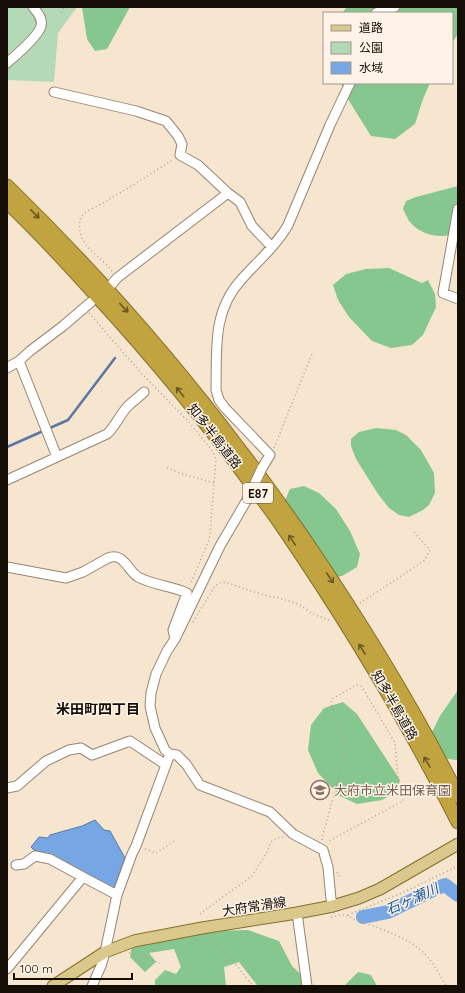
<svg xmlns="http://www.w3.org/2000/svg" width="465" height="993" viewBox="0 0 465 993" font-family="Quicksand,'Noto Sans JP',sans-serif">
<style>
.green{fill:#b3d9b7}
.forest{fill:#85c78e}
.water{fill:#76a7e4;stroke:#5979a2}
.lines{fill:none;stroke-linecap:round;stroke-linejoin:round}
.stream{stroke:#5979a2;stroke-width:2.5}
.river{stroke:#76a7e4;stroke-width:14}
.minor-casing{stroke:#968672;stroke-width:11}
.major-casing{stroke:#84702c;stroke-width:13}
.highway-casing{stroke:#84702c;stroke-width:15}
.path{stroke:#b1a392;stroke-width:1.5;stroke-dasharray:1 3;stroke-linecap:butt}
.minor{stroke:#fff;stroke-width:9}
.major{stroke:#dac88c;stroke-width:11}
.highway{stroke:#c1a440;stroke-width:13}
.minor-bridge-casing{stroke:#968672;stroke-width:11;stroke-linecap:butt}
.minor-bridge{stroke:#fff;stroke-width:9}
.oneway{stroke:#6a5924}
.labels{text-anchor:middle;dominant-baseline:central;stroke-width:3;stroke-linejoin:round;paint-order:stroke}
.shield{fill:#fef3e6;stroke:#5a534a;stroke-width:1}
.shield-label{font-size:12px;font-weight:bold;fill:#140e07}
.street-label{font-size:13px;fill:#140e07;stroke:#fef3e6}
.education-label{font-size:13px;fill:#785e54;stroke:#fef3e6;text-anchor:start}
.neighbourhood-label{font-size:14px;font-weight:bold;fill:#140e07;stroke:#fef3e6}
.water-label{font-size:14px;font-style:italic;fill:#13569f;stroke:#fef3e6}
</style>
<rect width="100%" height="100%" fill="#f6e5cf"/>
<path class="green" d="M7 7H77L58 33 54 82 8 80 7 86Z"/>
<path class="forest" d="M82 7H130L107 49 95 51 87 39Z
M347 7H458V34L452 43V13H342Z
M341 83H430L423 99 415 124 395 139 371 136 346 96Z
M458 186V233C441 239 421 236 409 221 407 217 405 213 403 209L406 201 416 197Z
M389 268 422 283 428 280 435 294 436 307 429 322 423 335 412 345 391 348 372 341 349 317 338 300 333 285 346 274 366 269Z
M376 428 396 430 406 435 421 450 434 473 435 493 429 505 423 510 409 517 399 515 389 508 378 494 356 459 351 446V439L359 432Z
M304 486 319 493 336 509 350 531 360 554 357 567 342 576 315 581 283 505 290 489Z
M458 690V759L456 760 441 758 431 734 440 716Z
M343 702 357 714 400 780 397 792 382 800 357 804 340 796 318 773 308 750 311 725 324 708Z
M248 930 279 941 292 966 313 986H259L257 985 239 962 224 967 226 986H155V980L165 970 176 974 181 967 174 949 149 953 156 962 145 972 130 957 132 946 214 931Z
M358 972 371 975 377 986H344Z"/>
<path class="water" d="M95 820 104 830 110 831 125 858 115 886 113 888 59 859 34 850 31 847 39 837 48 838 50 835 82 826Z"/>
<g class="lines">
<path class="stream" d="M7 447 68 420 115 358"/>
<path class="river" d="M363 917 388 912 437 888 445 885 458 895"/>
<defs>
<path id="minor" d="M376 13 395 7
M7 63C15 56 39 36 41 26 43 18 37 12 33 7
M54 92 136 111 166 121 178 136 182 144 180 155 198 165 228 193 240 202 252 226 272 247
M458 209 443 293 458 299
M112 284 117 278 228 193
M19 361 57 457
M7 368 19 361 30 351 63 326 91 302
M262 468 270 455 225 408 219 400 216 390C217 350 212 312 241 280 257 262 276 246 288 225L330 125 350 83
M7 480 107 434C114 428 120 415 127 407 132 402 139 397 144 392
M248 498 220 546 175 639 167 651 156 674 151 693 150 706 155 728 165 750 170 754 177 755 186 764 200 785 270 812 293 834 323 850 328 867 331 899 333 906
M7 567 66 578 83 572 108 558C124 552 127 570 138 577 153 585 171 586 187 593L173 630 175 639
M7 788 17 786 46 761 69 750 81 748 92 755 130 741 166 765
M16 865 24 864 35 856 50 859 83 877
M297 913 307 986
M7 969 83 877 117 895
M92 986 101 966 105 952 117 895 132 854 136 846 170 754"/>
<path id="major" d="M53 986 105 952 134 941 202 928 297 913 333 906 359 898 380 889 458 844"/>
<path id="highway" d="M7 186C92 269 171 358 242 453 265 482 286 513 307 543 362 624 414 708 458 796
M7 202C38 231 67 263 95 294 150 354 202 416 250 482 261 497 272 511 282 526 347 621 406 719 458 822"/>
</defs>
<use href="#minor" class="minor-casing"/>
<use href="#major" class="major-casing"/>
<use href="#highway" class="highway-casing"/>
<path class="path" d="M62 13 64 7
M112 271C102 257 83 249 80 231 79 225 79 218 84 214 91 208 101 205 108 200 130 187 152 173 174 159
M89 313 142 374 188 421 211 449 215 456 216 460 210 534 209 540 190 585
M274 448 312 354
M167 468 183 474 214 483
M360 603 424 561 430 550 413 531
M193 622 215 586 219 583 225 582 254 592 272 597H276L298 604 315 615 332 621
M322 840V838L347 748 331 703 332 699 356 685H359L362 687 395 743 398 781 403 801 327 842
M145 849 156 853 176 840
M337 872 340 878
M200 914 220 899 252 876 266 854 271 842 273 840 278 838 284 837
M348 915 402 893 458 866
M331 917C341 915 345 913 353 919 378 928 407 936 426 955 434 964 440 975 446 986
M207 937 209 938 233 961 253 986
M129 953 160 963"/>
<use href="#minor" class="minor"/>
<use href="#major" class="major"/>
<use href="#highway" class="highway"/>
<defs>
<path id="minor-bridge" d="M248 498 262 468"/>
</defs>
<use href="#minor-bridge" class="minor-bridge-casing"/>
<use href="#minor-bridge" class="minor-bridge"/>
</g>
<defs><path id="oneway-shaft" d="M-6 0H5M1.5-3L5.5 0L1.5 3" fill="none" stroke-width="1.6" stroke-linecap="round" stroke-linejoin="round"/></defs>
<g class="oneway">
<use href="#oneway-shaft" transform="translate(35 214) rotate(46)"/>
<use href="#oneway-shaft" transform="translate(124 308) rotate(47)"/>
<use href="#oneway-shaft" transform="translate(180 392) rotate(-129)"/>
<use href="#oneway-shaft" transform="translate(292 540) rotate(-124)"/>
<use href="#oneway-shaft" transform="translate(330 578) rotate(56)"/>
<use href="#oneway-shaft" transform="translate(362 649) rotate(-121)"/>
<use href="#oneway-shaft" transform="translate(427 762) rotate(-120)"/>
</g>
<defs>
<symbol id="school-ring" viewBox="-11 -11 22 22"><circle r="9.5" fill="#fef3e6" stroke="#8d6e63" stroke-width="1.5"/><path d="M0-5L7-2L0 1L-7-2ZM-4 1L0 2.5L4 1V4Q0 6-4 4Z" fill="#8d6e63"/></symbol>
</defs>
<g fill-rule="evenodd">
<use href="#school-ring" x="309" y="779" width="22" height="22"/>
</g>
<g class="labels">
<rect class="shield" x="243" y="483" width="30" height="20" rx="3"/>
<g class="shield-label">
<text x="258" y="493">E87</text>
</g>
<g class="street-label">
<text transform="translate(215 436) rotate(52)">知多半島道路</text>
<text transform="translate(395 705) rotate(60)">知多半島道路</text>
<text transform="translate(254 906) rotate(-9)">大府常滑線</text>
</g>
<g class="education-label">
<text x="334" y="790">大府市立米田保育園</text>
</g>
<g class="neighbourhood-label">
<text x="98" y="709">米田町四丁目</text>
</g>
<g class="water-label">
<text transform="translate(412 899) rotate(-24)">石ヶ瀬川</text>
</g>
</g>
<rect width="465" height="993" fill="none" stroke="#140e07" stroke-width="16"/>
<rect x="323" y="12" width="130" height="72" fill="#fef3e6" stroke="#a0978d"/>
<rect x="331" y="25" width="20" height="6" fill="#dac88c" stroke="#a0978d"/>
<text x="359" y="32" font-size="12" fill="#140e07">道路</text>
<rect x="331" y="42" width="20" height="12" fill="#b3d9b7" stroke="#a0978d"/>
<text x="359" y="52" font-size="12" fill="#140e07">公園</text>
<rect x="331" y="62" width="20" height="12" fill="#76a7e4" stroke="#a0978d"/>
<text x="359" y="72" font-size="12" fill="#140e07">水域</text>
<path d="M14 973v6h118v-6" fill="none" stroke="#140e07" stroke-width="2"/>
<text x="20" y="973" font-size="12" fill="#140e07" stroke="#fef3e6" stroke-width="3" paint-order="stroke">100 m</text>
</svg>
